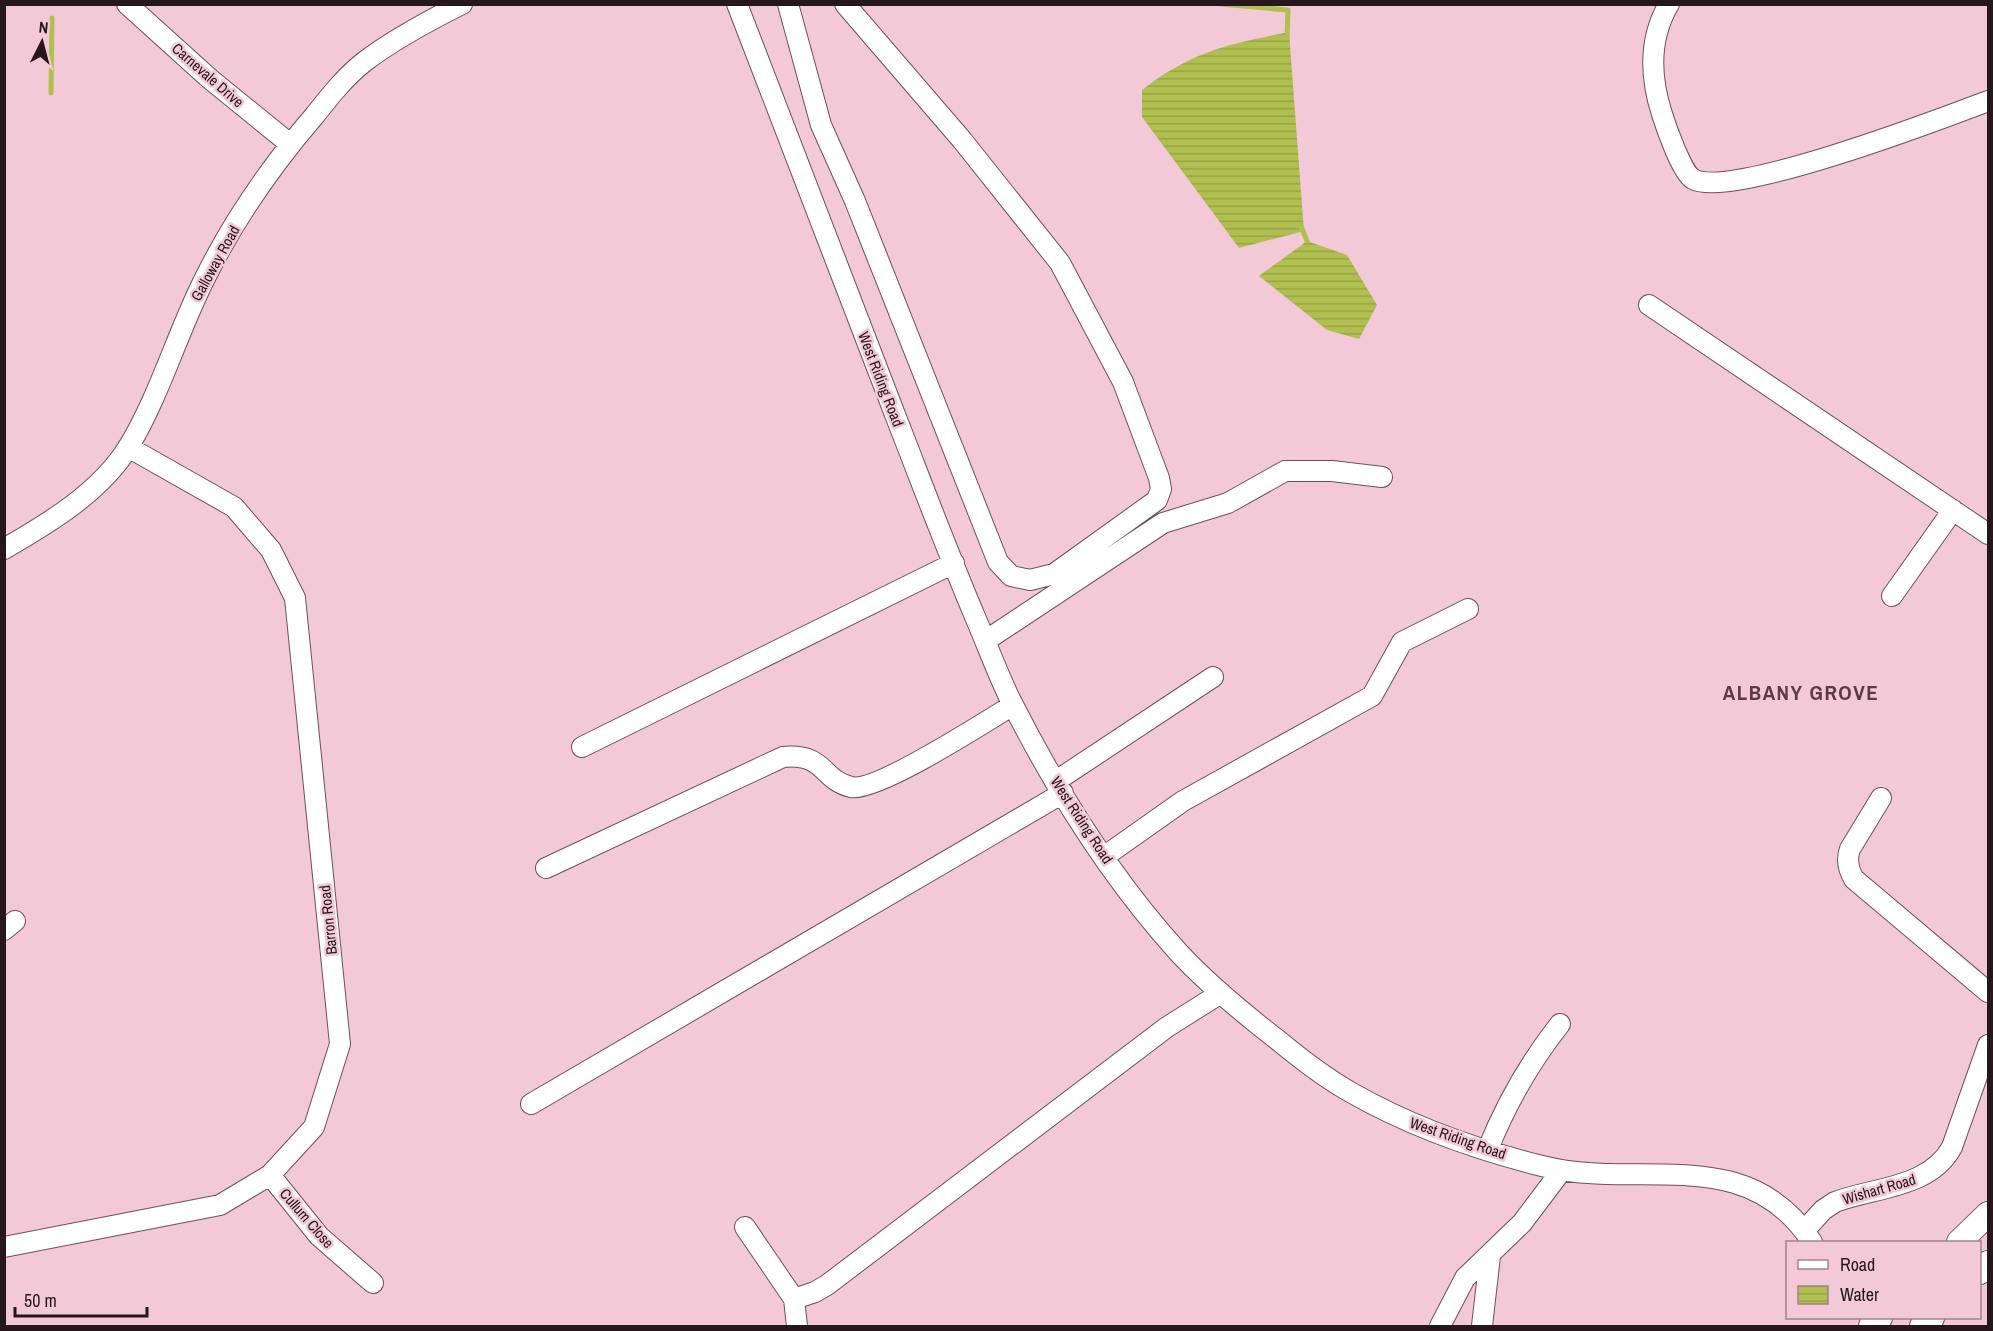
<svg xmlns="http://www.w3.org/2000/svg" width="1993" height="1331" viewBox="0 0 1993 1331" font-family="'Archivo Narrow',sans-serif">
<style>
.water{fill:url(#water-rules)}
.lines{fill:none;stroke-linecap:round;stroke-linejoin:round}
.stream{stroke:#b0c050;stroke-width:5}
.minor-casing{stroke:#714e5a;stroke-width:22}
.major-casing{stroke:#714e5a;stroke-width:26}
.minor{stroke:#fff;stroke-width:20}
.major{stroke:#fff;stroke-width:24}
.labels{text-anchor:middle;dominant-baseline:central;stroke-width:5;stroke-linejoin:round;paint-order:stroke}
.street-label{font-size:15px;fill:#25171c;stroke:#f3c9d7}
.district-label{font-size:21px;font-weight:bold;letter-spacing:1.5px;fill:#5c3a47;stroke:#f3c9d7}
</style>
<defs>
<pattern id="water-rules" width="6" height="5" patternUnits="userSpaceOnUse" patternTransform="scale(1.5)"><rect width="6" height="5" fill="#b0c050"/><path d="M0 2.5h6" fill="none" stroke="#97a445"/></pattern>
</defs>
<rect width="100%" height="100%" fill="#f3c9d7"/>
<path class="water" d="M1289 32 1304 231 1239 248 1142 117V90C1192 51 1229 44 1289 32Z
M1307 241 1347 255 1377 305 1359 339 1327 330 1259 276Z"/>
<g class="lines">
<path class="stream" d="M1220 4 1288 10 1287 38
M51 93 52 18
M1301 226 1307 241"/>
<defs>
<path id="minor" d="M127 4 210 79 290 144
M737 4C790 140 842 276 894 412 921 481 947 551 976 619 988 647 998 675 1011 701 1056 790 1112 879 1179 953 1209 985 1244 1014 1279 1041 1302 1060 1325 1078 1352 1093 1410 1126 1478 1150 1542 1166 1641 1191 1746 1141 1812 1242
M788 4 821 125 855 201 998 562 1011 576 1030 580 1054 574 1157 500 1161 489 1159 478 1123 382 1060 263 962 140 845 4
M1669 4C1649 38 1650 77 1662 114 1666 127 1682 173 1693 179 1729 200 1943 118 1988 101
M1649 305 1988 534
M4 549C49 523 101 492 129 446 160 394 177 334 204 280 233 221 272 165 315 115 330 96 345 77 364 62 394 39 428 21 462 4
M1892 596 1953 510
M985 641 1163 523 1228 503 1285 471H1332L1382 477
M582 747 954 563
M1056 781 1213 677
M1881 798 1850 849C1846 860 1848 869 1854 879L1988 992
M1105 856 1183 801 1372 696 1402 642 1468 609
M546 868 783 757C826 753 821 780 851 787 875 793 987 721 1013 705
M4 930 15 921
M531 1104 1063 793
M1488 1149C1506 1104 1530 1062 1560 1024
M270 1175 319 1236 373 1283
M745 1227 794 1299 797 1326
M1804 1231 1823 1210 1835 1202C1875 1187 1930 1188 1952 1147L1988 1045
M4 1247 220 1205 270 1175 314 1127 340 1044 295 598 271 550 234 507 128 447
M794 1299 815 1292 827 1285 1167 1027 1221 993
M1440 1326 1465 1278 1522 1223 1562 1170
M1482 1326 1490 1256"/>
<path id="major" d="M1959 1242 1988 1214
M1980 1272 1988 1263
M1871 1326 1880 1318
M1922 1326 1932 1318"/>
</defs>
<use href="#minor" class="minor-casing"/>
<use href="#major" class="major-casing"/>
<use href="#minor" class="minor"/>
<use href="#major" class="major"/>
</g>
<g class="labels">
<g class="street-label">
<text transform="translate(208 75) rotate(41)">Carnevale Drive</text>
<text transform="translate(215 263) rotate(-61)">Galloway Road</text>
<text transform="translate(881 379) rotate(69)">West Riding Road</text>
<text transform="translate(1082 820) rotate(57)">West Riding Road</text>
<text transform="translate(328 920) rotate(-96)">Barron Road</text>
<text transform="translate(1458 1138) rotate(19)">West Riding Road</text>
<text transform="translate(1879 1189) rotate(-16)">Wishart Road</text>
<text transform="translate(307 1218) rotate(49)">Cullum Close</text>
</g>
<g class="district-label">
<text x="1801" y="692">ALBANY GROVE</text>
</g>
</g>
<rect width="1993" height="1331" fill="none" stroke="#25171c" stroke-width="12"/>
<rect x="1786" y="1241" width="195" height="78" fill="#f3c9d7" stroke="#a1828c" stroke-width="1.5"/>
<rect x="1798" y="1260" width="30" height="9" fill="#ffffff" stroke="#a1828c" stroke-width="1.5"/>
<text x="1840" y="1271" font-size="18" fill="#25171c">Road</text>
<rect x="1798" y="1286" width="30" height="18" fill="url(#water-rules)" stroke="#a1828c" stroke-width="1.5"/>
<text x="1840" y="1301" font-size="18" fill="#25171c">Water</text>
<g transform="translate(42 42) rotate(6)" stroke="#f3c9d7" stroke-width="4.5" paint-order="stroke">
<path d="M0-4.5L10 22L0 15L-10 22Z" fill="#25171c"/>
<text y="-9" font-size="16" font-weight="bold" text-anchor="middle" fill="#25171c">N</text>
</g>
<path d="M15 1307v9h132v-9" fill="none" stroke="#25171c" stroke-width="3"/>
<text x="24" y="1307" font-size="18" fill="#25171c" stroke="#f3c9d7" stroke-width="4.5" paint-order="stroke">50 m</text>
</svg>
